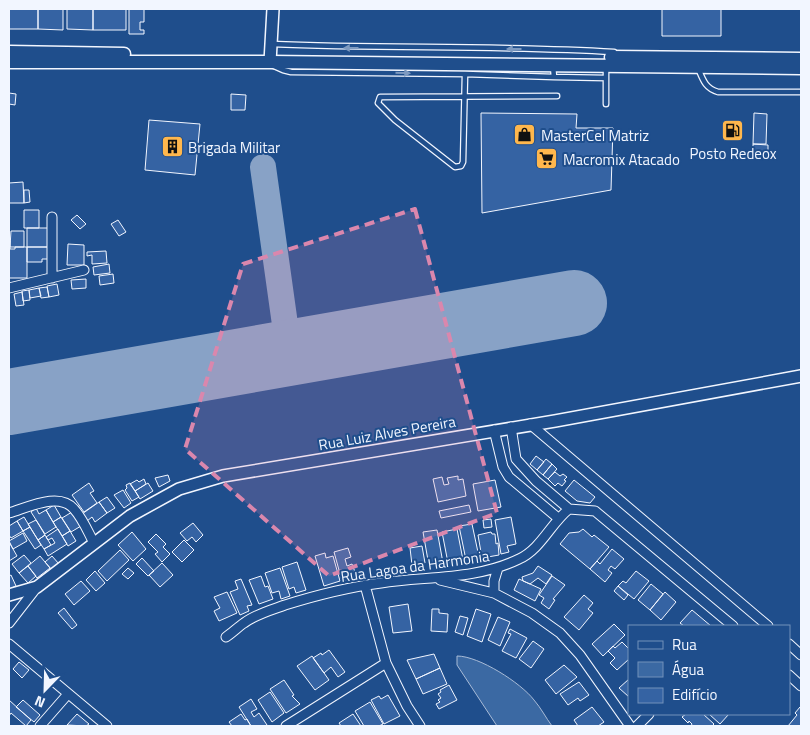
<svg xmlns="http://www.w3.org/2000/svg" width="810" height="735" viewBox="0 0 810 735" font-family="'Titillium Web',sans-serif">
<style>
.water{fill:#3b69a3;stroke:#a8bbd7}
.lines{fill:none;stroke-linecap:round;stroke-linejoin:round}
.taxiway{stroke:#88a2c6;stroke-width:26}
.runway{stroke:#88a2c6;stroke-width:66}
.building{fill:#3563a3;stroke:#f2f6ff}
.service-casing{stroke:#f2f6ff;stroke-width:7}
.minor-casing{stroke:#f2f6ff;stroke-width:11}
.tertiary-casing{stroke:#f2f6ff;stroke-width:14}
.secondary-casing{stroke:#f2f6ff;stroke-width:15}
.service{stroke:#1f4e8c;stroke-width:4.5}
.minor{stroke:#1f4e8c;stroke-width:9}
.tertiary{stroke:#1f4e8c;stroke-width:11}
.secondary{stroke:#1f4e8c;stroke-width:12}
.oneway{fill:#7e9ac0}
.marked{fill:#da87ad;fill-opacity:0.2;stroke:#da87ad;stroke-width:4;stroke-dasharray:10 6;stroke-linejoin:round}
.labels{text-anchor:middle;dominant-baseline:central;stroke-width:4;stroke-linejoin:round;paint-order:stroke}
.poi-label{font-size:15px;fill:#f2f6ff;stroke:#1f4e8c;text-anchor:start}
.street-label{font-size:15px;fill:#f2f6ff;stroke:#1f4e8c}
</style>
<rect width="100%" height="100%" fill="#1f4e8c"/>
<path class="water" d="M457 656C479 656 521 683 534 700 541 708 546 718 552 726H497L457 665Z"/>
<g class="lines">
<path class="taxiway" d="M263 167 289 353"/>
<path class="runway" d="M9 402 574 303"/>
</g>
<path class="building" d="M9 9H38V29H9Z
M38 9H63V30L38 29Z
M67 9H93V30L67 29Z
M93 9H126V30H93Z
M129 9H144V22H140V30H144V34H129Z
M662 9H721V36H662Z
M9 93 16 94 15 105 9 104Z
M231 94 246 95 245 110H231Z
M481 113 577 114 576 128H613L611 190 482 213Z
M754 113 767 114 766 144H753Z
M149 120 200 124 195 175 145 170Z
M753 144 768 145V154H753Z
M23 182 24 203H9V183Z
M24 190H29L30 202 24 203Z
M24 210H39V228H24Z
M77 215 86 224 80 229 71 220Z
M118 220 126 232 119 236 111 224Z
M27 228H50V247H27Z
M11 231H24V247H10Z
M9 241H10V249H15V247H27V278H9Z
M68 244 84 245V265H67Z
M27 247H50V259H42V262H27Z
M106 251 107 263 92 264V255L87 256V252Z
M109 264 110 273 94 275 93 267Z
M113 274 114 283 100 285 99 276Z
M86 279V288L72 289 71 280Z
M57 284 59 295 49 297 47 286Z
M47 287 49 297 41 298 39 288Z
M39 288 41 296 30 298 29 290Z
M29 290 30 300 23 301 22 291Z
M22 292 24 305 16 306 14 294Z
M536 456 544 462 537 470 530 464Z
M546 459 552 464 543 475 537 470Z
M552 464 557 469 548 479 543 475Z
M555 472 560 476 563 474 567 477 564 480 566 481 562 486 558 483 555 486 548 479Z
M168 475 170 481 159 487 155 478Z
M458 476V480L463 479 466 496 438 502 433 479 442 477 444 485 449 484 447 478Z
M144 479 146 484 135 491 130 484 137 480 139 482Z
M495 480 501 507 478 511 473 484Z
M574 480 595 497 590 503 577 501 565 491Z
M89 483 94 491 90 493 97 503 84 512 72 495Z
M130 483 139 497 132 501 125 490 127 488 126 485Z
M148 483 153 491 140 499 135 491Z
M123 490 131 503 124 508 114 495Z
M107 497 115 508 107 513 99 502Z
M99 502 107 513 95 522 92 517 87 521 82 514Z
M54 505 61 517 53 522 46 510Z
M469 505 471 512 441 518 439 511Z
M36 508 39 514 46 510 56 527 45 534 31 512Z
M72 512 81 526 71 532 62 518Z
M24 517 30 527 23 531 17 521Z
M61 517 70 531 62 536 53 522Z
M511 517 516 544 507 546 509 552 501 554 495 520Z
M491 519 492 527 484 528 483 520Z
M36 520 45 535 38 540 28 524Z
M17 521 23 531 11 538 9 535V526Z
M193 523 203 535 196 542 192 537 187 541 180 533Z
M472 524 479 557 466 560 459 526Z
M30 527 41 545 35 549 23 531Z
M58 529 67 544 48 556 44 549 55 543 52 538 48 540 46 537Z
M457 529 463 560 448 563 442 532Z
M583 529 592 537 594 535 609 547 590 569 560 544 569 533 579 532Z
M437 530 443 563 429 566 423 532Z
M70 531 76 541 68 546 62 536Z
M132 532 146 549 133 561 118 545Z
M491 532 492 534H495L496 544 498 543 499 555 482 558 478 535Z
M23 533 27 541 13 549 9 541Z
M156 534 166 544 163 547 170 554 162 562 155 554 158 552 148 542Z
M45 535 51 545 44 549 38 540Z
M184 540 194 550 182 562 172 552Z
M9 542 17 556 9 561Z
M422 546 425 563 412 565 410 548Z
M348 548 351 557 345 559 347 566 352 564 355 572 349 573 351 579 342 581 334 552Z
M612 549 624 559 615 569 611 566 608 570 612 573 605 582 590 569 597 561 600 564Z
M120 550 129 560 107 581 98 571Z
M325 553 326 558 333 556 340 581 324 586 315 556Z
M24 555 31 563 19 573 12 564Z
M40 556 50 568 37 578 28 566Z
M52 556 59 564 52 570 45 562Z
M142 558 154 571 148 576 136 564Z
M297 562 306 590 296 593 294 587 289 589 282 567Z
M162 563 173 575 160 587 149 575Z
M28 566 36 576 28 583 19 573Z
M538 566 552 575 546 584 538 578 530 584 523 581 522 577 533 573Z
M128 568 134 573 128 579 122 574Z
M280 568 290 596 281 599 279 591 272 593 265 573Z
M95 571 105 583 96 591 86 580Z
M636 571 649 581 634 599 618 586 623 581 626 583Z
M11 575 16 586 9 589V576Z
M261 576 265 587 268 586 273 599 259 604 249 580Z
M552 576 565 585 553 599 555 600 549 609 541 603 544 598 539 595Z
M241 579 252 605 247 606 249 611 240 615 230 592 238 589 235 581Z
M519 579 541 589 535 601 514 590Z
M81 581 90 591 74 605 65 594Z
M651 584 663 594 650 610 638 600Z
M618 586 628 595 624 600 614 591Z
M227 592 237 613 219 621 214 611 220 608 214 597Z
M665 592 676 602 661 620 650 610Z
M584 595 593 603 588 609 593 613 579 630 564 617Z
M408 604 412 631 393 633 389 607Z
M64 608 77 625 72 629 58 613Z
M432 609H439V613L448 614 447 632 431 631Z
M476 609 491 614 482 642 467 636Z
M692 610 711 626H684L680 623Z
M460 616 468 618 463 635 455 632Z
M498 617 510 622 500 646 488 640Z
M614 624 625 635 603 656 592 644Z
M510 629 527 638 516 658 502 651 511 634 508 633Z
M533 641 544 649 531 668 519 659Z
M622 642 629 649V659L617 670 610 663 615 658 608 651 613 646 615 648Z
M329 650 345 672 338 677 331 667 324 673 313 658 321 653 322 655Z
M434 654 440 668 416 679 407 660Z
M312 656 329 680 315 690 297 666Z
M19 662 29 670 22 678 13 669Z
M564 665 577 677 556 694 545 680Z
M440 668 447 684 423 694 416 679Z
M629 679V697L619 688Z
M284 680 294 695 292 696 300 704 286 713 270 689Z
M579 682 589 695 580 701 578 698 568 705 560 694Z
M449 685 457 700 439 709 436 704 440 702 438 700 441 698 438 694 441 692 440 690Z
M270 692 284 713 272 722 258 700Z
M388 695 400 716 384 724 371 700 379 696 381 699Z
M251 699 257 709 251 712 254 717 259 713 267 725 265 726H251L239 707Z
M9 700 31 720 26 726 11 713 9 716Z
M23 700 40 715 34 722 16 707Z
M370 702 383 724 379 726H364L355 711Z
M592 707 604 722 598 726H578L574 720Z
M800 707 801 709V726H788L797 715 795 713Z
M77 714 89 724 86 726 67 725Z
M241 714 245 720 247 719 251 726H232L229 722Z
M353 714 361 726H341L339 723Z
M686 714H703L714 724 712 726H691L692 724 689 721 688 723 682 717Z
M709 714H729L720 724Z"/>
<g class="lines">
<defs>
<path id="service" d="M272 44C386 49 500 45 614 52
M274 66 283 70 291 72 465 74
M553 66 554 77 606 78
M698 68C703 80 705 88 718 92H801
M554 77 465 74 463 162 461 166 455 167 395 120 378 103 380 97 557 96
M606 104V68"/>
<path id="minor" d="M52 278V217
M9 288 84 270
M530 424 768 626
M511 427 516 459 536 481 569 509
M494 430 503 467 509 477 558 518
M9 513C27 508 59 491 74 509 83 519 88 532 94 543
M440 580 494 593 532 613 560 633 580 655 630 726
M365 585 386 663 407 706 420 726
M494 593V581L498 568
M9 623 37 587
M226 637C232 633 238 627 244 623 256 614 271 610 285 605 317 595 349 587 381 583 427 576 476 580 519 559 541 549 551 523 569 509L595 511 733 626
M9 644 107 726
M789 644 801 655
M789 675 801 686
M40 726 68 694
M286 726 386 663
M637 726 649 714"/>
<path id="tertiary" d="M270 62 273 9
M9 595 37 587 130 516 179 489 223 476 555 421 801 376"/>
<path id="secondary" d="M9 52 124 54
M611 57 801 59
M9 62H270L801 68"/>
</defs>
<use href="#service" class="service-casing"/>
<use href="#minor" class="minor-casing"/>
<use href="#tertiary" class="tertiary-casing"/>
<use href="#secondary" class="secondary-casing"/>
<use href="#service" class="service"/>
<use href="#minor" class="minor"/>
<use href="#tertiary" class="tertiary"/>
<use href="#secondary" class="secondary"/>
</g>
<defs><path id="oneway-solid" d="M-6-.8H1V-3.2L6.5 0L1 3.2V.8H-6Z" transform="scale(1.25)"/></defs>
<g class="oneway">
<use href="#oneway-solid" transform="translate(351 48) rotate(-180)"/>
<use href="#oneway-solid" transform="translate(514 49) rotate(-180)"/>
<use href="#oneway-solid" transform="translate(403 73) rotate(1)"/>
</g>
<path class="marked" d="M415 209 497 513 329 576 185 449 243 264Z"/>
<defs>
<symbol id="fuel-square" viewBox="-11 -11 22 22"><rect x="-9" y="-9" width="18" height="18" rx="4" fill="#ffb74d" stroke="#1f4e8c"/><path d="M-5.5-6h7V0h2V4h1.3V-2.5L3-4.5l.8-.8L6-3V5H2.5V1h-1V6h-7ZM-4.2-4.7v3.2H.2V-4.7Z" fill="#111"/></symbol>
<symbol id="shop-square" viewBox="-11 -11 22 22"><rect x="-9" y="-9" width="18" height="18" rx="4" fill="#ffb74d" stroke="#1f4e8c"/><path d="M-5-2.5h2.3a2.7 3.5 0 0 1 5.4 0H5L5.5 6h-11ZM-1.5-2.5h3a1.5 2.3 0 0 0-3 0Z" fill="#111"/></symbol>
<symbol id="building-square" viewBox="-11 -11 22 22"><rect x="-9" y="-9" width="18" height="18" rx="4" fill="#ffb74d" stroke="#1f4e8c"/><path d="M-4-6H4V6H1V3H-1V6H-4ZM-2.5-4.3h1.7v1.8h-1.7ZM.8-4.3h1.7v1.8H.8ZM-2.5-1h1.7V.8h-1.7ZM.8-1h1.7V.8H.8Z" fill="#111"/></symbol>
<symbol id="supermarket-square" viewBox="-11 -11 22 22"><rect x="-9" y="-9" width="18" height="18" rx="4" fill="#ffb74d" stroke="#1f4e8c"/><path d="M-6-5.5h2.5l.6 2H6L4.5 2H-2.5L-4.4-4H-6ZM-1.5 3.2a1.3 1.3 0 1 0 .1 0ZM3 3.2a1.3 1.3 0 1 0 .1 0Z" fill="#111"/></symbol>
</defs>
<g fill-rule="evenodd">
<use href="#fuel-square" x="720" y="118" width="25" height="25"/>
<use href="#shop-square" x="512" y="122" width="25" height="25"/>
<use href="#building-square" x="160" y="134" width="25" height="25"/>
<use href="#supermarket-square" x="534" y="146" width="25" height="25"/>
</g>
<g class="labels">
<g class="poi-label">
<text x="541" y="135">MasterCel Matriz</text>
<text x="188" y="147">Brigada Militar</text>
<text x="733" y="153" text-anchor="middle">Posto Redeox</text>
<text x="563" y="159">Macromix Atacado</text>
</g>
<g class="street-label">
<text transform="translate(387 433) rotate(-10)">Rua Luiz Alves Pereira</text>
<text transform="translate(415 566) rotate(-8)">Rua Lagoa da Harmonia</text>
</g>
</g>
<rect width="810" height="735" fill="none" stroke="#f2f6ff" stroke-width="20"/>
<rect x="628" y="625" width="162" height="90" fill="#1f4e8c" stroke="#7391ba"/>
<rect x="638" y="641" width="25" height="8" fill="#1f4e8c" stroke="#7391ba"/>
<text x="672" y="650" font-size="15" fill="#f2f6ff">Rua</text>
<rect x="638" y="662" width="25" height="15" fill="#3b69a3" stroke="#7391ba"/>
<text x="672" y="675" font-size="15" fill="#f2f6ff">Água</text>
<rect x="638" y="688" width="25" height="15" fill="#3563a3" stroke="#7391ba"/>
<text x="672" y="700" font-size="15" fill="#f2f6ff">Edifício</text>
<g transform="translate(45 690) rotate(203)" stroke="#1f4e8c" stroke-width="4" paint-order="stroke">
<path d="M0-4L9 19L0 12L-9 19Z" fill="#f2f6ff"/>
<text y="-8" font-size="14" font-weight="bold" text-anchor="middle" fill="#f2f6ff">N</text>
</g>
</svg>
